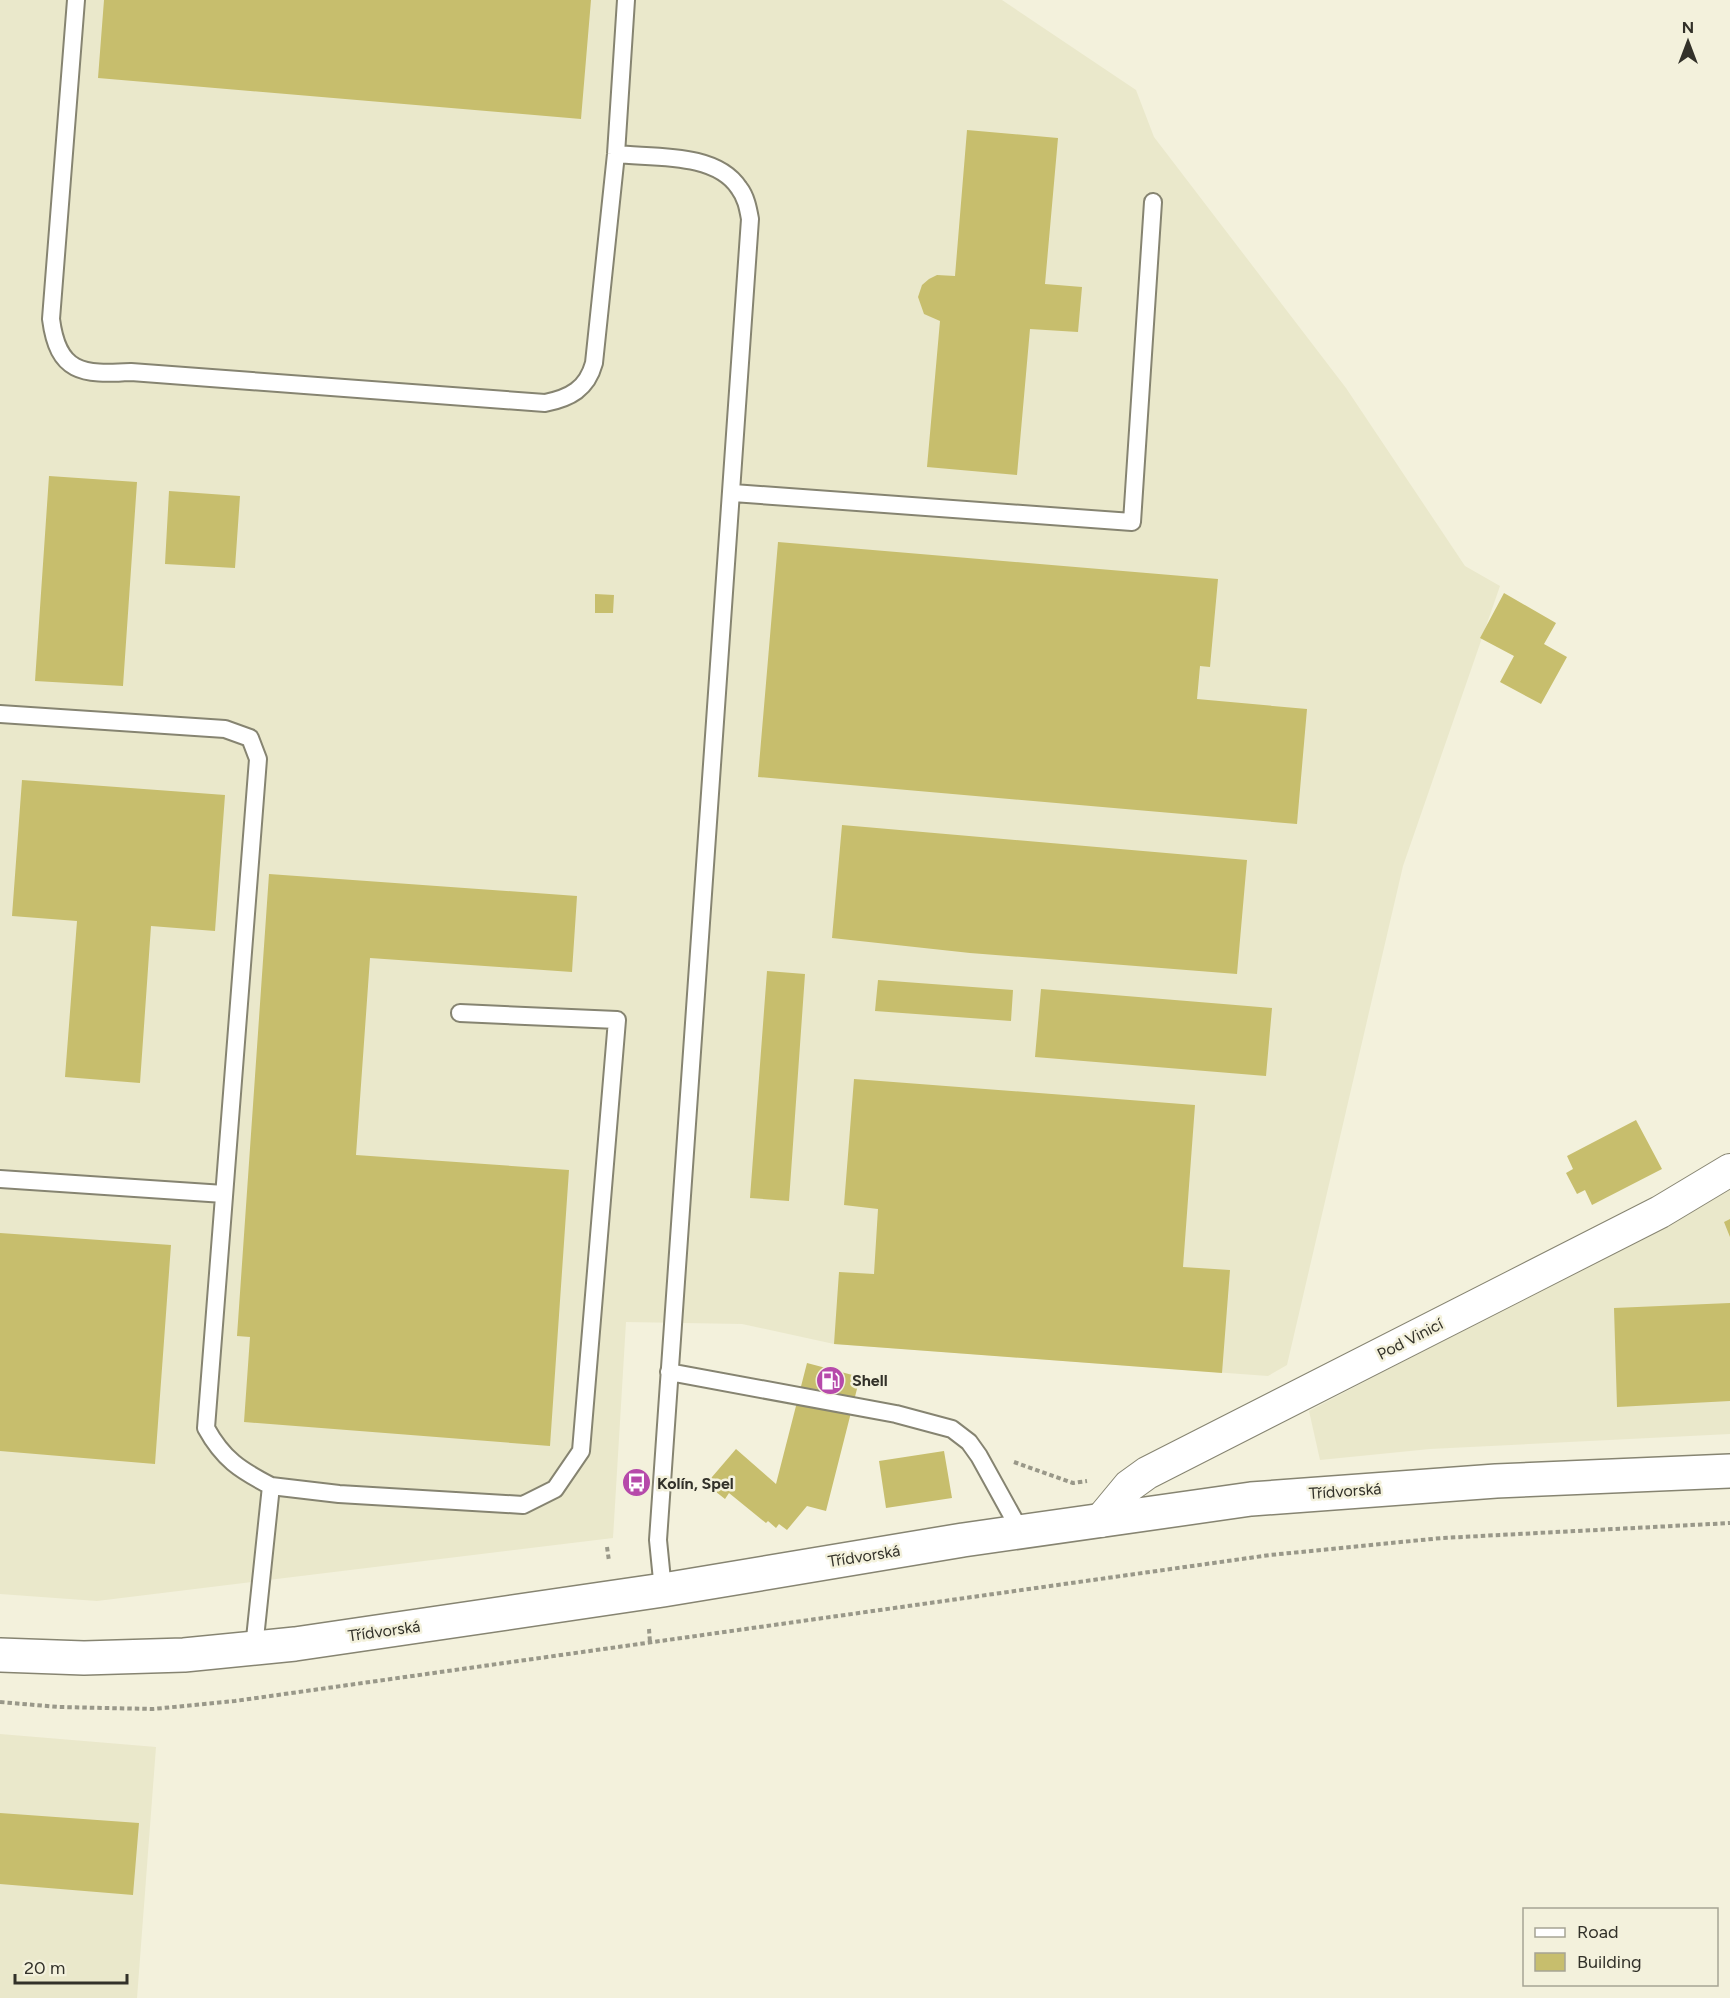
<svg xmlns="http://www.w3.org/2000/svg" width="1730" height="1998" viewBox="0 0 1730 1998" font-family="Figtree,sans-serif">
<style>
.built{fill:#eae8cb}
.building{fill:#c7be6d}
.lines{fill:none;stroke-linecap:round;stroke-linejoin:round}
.lane-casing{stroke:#868471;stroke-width:20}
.street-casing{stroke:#868471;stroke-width:34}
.secondary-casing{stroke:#868471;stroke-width:36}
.path{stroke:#999889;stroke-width:4;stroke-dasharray:4.5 3;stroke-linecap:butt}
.lane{stroke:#fff;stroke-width:16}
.street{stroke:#fff;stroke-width:32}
.secondary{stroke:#fff;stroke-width:33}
.labels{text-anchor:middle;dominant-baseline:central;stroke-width:5;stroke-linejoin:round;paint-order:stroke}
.street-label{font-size:16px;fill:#323129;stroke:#f3f1dc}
.poi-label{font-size:16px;font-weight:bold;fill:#323129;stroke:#f3f1dc;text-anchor:start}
</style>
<rect width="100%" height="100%" fill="#f3f1dc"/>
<path class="built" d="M0 0H1002L1136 90 1154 137 1346 388 1465 566 1500 586 1403 866 1287 1365 1268 1376 834 1344 742 1324 626 1322 613 1538 97 1601 0 1594Z
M1730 1189V1434L1430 1449 1320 1460 1309 1411Z
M0 1734 156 1747 137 1998H0Z"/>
<path class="building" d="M104 0H591L581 119 98 78Z
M967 130 1058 138 1045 284 1082 287 1078 332 1030 329 1017 475 927 467 940 321 924 314 918 297 922 285 929 279 937 275 955 276Z
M49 476 137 482 123 686 35 681Z
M169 491 240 496 235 568 165 564Z
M778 542 1218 579 1210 667 1200 666 1197 699 1307 709 1297 824 758 777Z
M1504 593 1556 623 1544 644 1567 657 1541 704 1500 682 1514 656 1480 638Z
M595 594 614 595 613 613H595Z
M22 780 225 795 215 931 151 926 140 1083 65 1077 77 921 12 916Z
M842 825 1247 860 1237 974 970 953 832 938Z
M269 874 577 896 572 972 370 958 356 1155 569 1170 550 1446 244 1422 250 1337 237 1336Z
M767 971 805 974 789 1201 750 1198Z
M878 980 1013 990 1011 1021 875 1011Z
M1041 989 1272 1008 1266 1076 1035 1057Z
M854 1079 1195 1105 1183 1267 1230 1270 1222 1373 834 1344 839 1272 874 1274 878 1209 844 1205Z
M1636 1120 1662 1169 1592 1205 1585 1190 1577 1194 1566 1173 1573 1169 1567 1156Z
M1730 1219V1237L1724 1222Z
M0 1233 171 1245 155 1464 0 1451Z
M1730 1303V1401L1617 1407 1614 1308Z
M807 1363 860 1377 826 1511 807 1506 787 1530 779 1524 776 1528 768 1521 766 1523 729 1493 725 1499 706 1484 736 1449 776 1484Z
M944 1451 952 1498 886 1508 879 1461Z
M0 1813 139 1823 133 1895 0 1884Z"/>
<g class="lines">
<defs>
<path id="lane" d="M76 0 51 319C58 373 82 375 131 372L545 403C570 398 587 389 594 363L616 154 626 0
M616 154C653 158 716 152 739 188 746 197 748 208 750 219L658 1540 663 1590
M733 493 1132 522 1153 202
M0 714 225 729 250 738 258 759 206 1428C223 1459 240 1470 271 1486
M0 1179 224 1194
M669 1372 896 1414 952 1429 969 1442 979 1456 1021 1532
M254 1648 271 1486 339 1494 523 1505 555 1489 581 1451 617 1020 460 1013"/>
<path id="street" d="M1100 1521 1129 1486 1147 1473 1660 1212 1730 1170"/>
<path id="secondary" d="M0 1655 84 1658 184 1655 295 1644 663 1590 963 1540 1251 1499 1496 1481 1730 1471"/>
</defs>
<use href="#lane" class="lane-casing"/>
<use href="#street" class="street-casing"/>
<use href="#secondary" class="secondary-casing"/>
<path class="path" d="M1014 1462 1073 1483 1087 1481
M607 1547 609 1561
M649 1629 650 1643
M0 1702 59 1707 153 1709 235 1701 1270 1555 1442 1538 1730 1523"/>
<use href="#lane" class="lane"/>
<use href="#street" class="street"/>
<use href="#secondary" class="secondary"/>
</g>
<defs>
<symbol id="fuel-disc" viewBox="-11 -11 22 22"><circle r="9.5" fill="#b64aaa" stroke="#f3f1dc"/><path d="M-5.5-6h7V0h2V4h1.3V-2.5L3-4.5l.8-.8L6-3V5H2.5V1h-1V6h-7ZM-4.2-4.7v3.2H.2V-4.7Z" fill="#fff"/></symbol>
<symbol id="bus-disc" viewBox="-11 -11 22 22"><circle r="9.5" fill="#b64aaa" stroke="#f3f1dc"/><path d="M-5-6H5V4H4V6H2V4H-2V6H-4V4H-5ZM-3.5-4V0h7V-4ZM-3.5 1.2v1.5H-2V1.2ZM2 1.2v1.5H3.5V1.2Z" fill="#fff"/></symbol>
</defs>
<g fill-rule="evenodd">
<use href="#fuel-disc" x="814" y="1364" width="33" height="33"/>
<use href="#bus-disc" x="620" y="1466" width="33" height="33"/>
</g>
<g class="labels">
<g class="street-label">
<text transform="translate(1410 1339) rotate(-27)">Pod Vinicí</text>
<text transform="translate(1345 1491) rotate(-4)">Třídvorská</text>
<text transform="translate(864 1556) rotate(-9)">Třídvorská</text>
<text transform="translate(384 1631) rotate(-8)">Třídvorská</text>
</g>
<g class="poi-label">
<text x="852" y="1380">Shell</text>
<text x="657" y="1483">Kolín, Spel</text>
</g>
</g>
<rect x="1523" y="1908" width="195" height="78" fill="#f3f1dc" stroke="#a6a494" stroke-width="1.5"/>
<rect x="1535" y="1928" width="30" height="9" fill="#ffffff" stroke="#a6a494" stroke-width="1.5"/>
<text x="1577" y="1938" font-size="18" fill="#323129">Road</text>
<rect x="1535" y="1953" width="30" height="18" fill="#c7be6d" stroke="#a6a494" stroke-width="1.5"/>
<text x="1577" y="1968" font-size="18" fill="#323129">Building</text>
<g transform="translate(1688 42)" stroke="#f3f1dc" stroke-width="4.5" paint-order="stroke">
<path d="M0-4.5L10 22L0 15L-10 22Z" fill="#323129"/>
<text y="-9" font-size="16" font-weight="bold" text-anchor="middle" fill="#323129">N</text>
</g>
<path d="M15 1974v9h112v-9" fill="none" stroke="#323129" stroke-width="3"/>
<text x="24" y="1974" font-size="18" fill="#323129" stroke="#f3f1dc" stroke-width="4.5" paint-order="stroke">20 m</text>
</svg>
